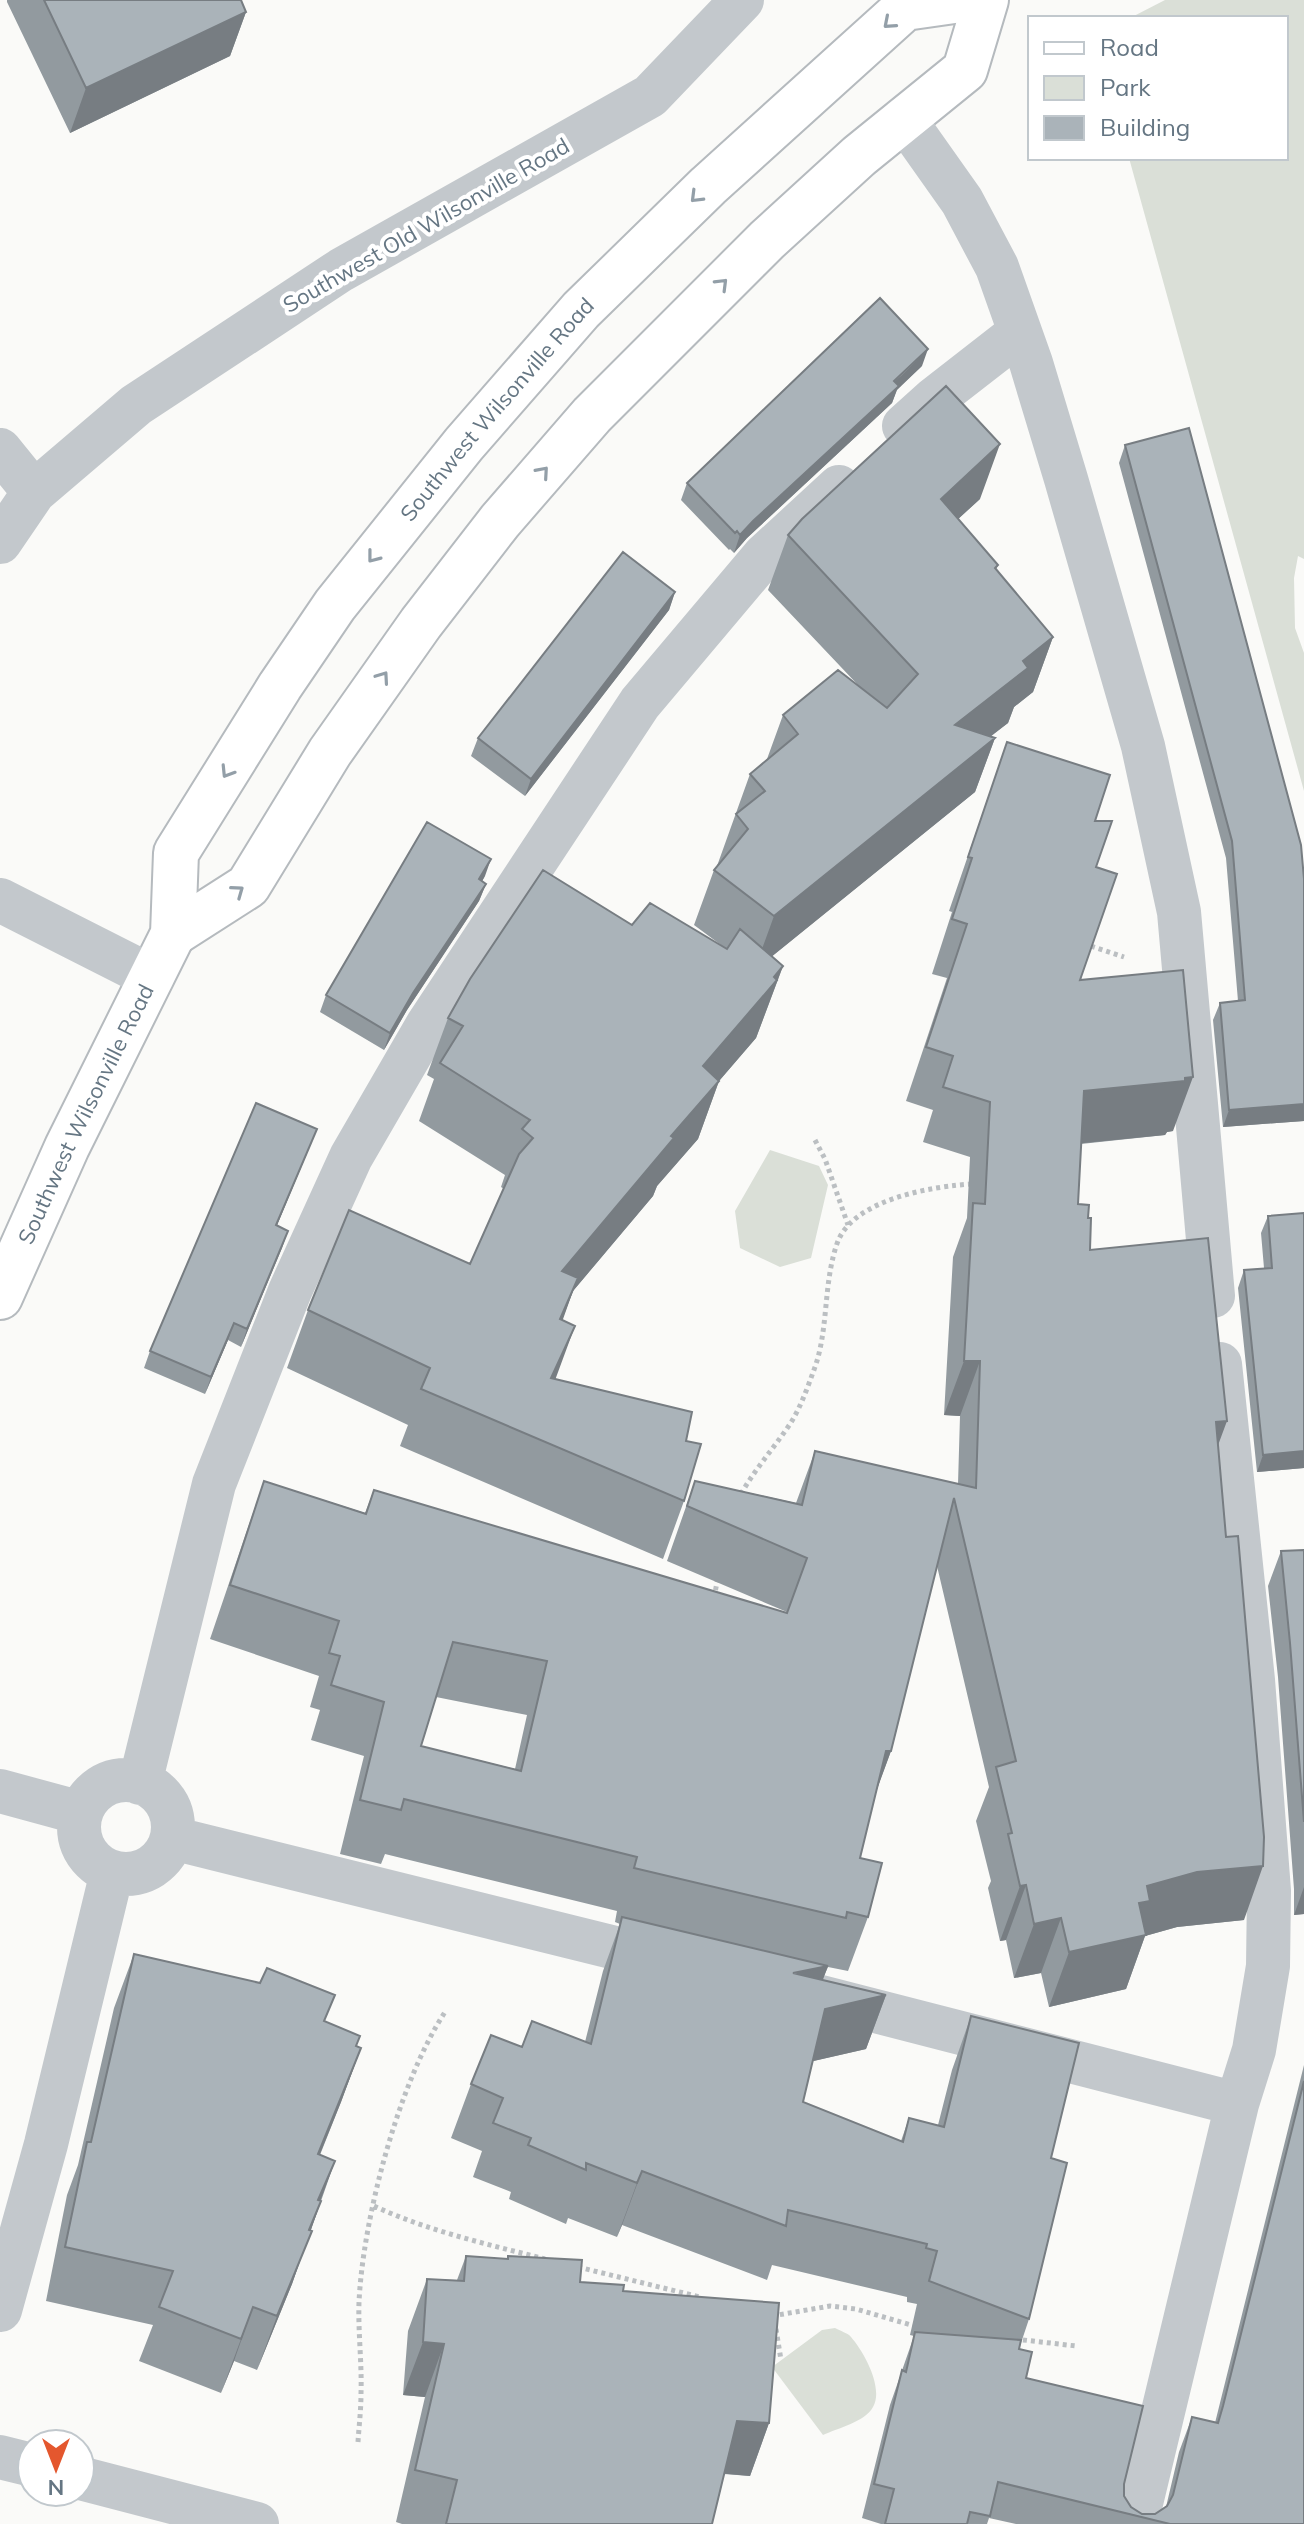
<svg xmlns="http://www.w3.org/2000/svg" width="1304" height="2524" viewBox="0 0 1304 2524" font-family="Mulish,sans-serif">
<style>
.green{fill:#dadfd7}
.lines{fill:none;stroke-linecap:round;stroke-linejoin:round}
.major-casing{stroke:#b5babe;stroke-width:48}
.path{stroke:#bbbfc2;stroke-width:5;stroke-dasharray:4 4;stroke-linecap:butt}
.minor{stroke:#c3c8cc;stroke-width:44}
.major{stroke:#fff;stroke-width:44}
.wall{fill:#929a9f;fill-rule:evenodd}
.shaded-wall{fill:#777d82}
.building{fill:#aab3b9;stroke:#777d82;stroke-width:2;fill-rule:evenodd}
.oneway{stroke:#939fa8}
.labels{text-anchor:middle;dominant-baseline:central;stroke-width:8;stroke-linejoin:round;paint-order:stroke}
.street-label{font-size:22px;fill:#657683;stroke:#fff}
</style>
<rect width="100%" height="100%" fill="#fafaf8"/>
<path class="green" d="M1165 0H1304V559L1298 556 1294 578 1295 628 1304 653V791L1129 158H1286V18H1130Z
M770 1150 819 1166 828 1185 811 1258 780 1267 740 1248 735 1211Z
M835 2328C840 2331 848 2333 851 2337 864 2352 884 2388 873 2407 865 2422 838 2428 823 2435L772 2367 822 2330Z"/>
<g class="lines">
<defs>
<g id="major">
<path d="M173 934 248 886 330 752 421 623 500 521 592 415 767 240 859 156 965 70 986 0"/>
<path id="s1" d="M0 1297 67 1147 173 934 176 853 280 686 335 605 464 444 581 310 708 186 905 8 961 0"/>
</g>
</defs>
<use href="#major" class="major-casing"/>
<path class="path" d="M1091 946 1124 957
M815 1140 825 1159 848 1225
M741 1494C755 1469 774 1448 790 1424 801 1407 808 1386 815 1367 829 1327 823 1281 838 1241 855 1199 933 1186 973 1184
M714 1598 718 1577
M374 2206C428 2231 487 2244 545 2259
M578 2267 700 2297
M772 2316 830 2306 856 2309 918 2327
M776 2329 781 2360
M1015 2339 1076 2346
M358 2442C359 2426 361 2410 361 2394 362 2363 358 2333 359 2302 363 2218 399 2082 445 2012"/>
<path class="minor" d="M904 119 962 201 997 267 1031 363 1066 479 1143 746 1179 912 1213 1296
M904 426 934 399 1020 332
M0 450 34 492
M0 542 34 492 136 405 341 270 650 96 742 0
M0 900 152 977
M79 1827a47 47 0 1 1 94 0a47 47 0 1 1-94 0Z
M140 1783 214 1484 290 1291 351 1157 428 1024 640 703 764 556 839 487
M0 1791 81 1813
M172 1838 668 1961
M821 1997 1237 2104
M0 2310 46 2144 112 1872
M0 2457 32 2465
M80 2478 257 2524
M1136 2524 1237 2104 1254 2050 1268 1966 1269 1891 1253 1680 1220 1364"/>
<use href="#major" class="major"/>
</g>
<path class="wall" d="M7 0H241L246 12 230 56 70 133 7 2Z
M922 366 897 389 892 403 747 538 734 553 730 549 729 550 681 500 687 483Z
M1125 445 1304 879V1121L1223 1127 1213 1020 1220 1003 1238 1001 1226 858 1119 463Z
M980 499 958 519 998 565 996 570 1053 637 1033 692 1014 707 1008 723 990 736 995 738 975 792 772 956 783 966 756 1038 719 1081 698 1139 657 1186 653 1196 573 1291 562 1320 555 1379 686 1441 684 1501 663 1559 400 1446 408 1425 287 1368 308 1310 470 1264 504 1189 501 1187 505 1175 419 1121 434 1079 427 1075 448 1018 632 925 721 945 694 925 714 870 717 866 750 774 767 759 783 715 858 685 768 590 788 535Z
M675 592 669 610 525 796 471 756 478 738Z
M1007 742 1095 821 1096 867 1080 980 1173 1131 1167 1132 1165 1135 1081 1144 1078 1204 1088 1218 1090 1250 1218 1446 1244 1920 1177 1927 1145 1936 1126 1989 1049 2007 1041 1973 1014 1978 1006 1940 1000 1941 988 1888 991 1881 976 1821 989 1787 937 1566 891 1751 876 1791 860 1858 868 1917 848 1971 828 1967 822 1980 886 1995 866 2049 813 2061 803 2102 901 2141 909 2118 938 2125 952 2070 971 2016 1051 2158 1029 2319 1019 2349 1026 2378 1124 2484V2496L1131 2507 1142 2514H1155L1166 2507 1179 2452 1192 2417 1215 2423 1304 2065V2524H1016L989 2518 987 2524H881L862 2518 890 2405 914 2336 910 2335 917 2304 907 2302V2297L772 2265 767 2280 622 2225 617 2237 568 2218 566 2224 509 2199 511 2192 473 2177 482 2151 451 2138 471 2084 522 2047 585 2042 603 1971 620 1924 615 1922 617 1911 385 1854 381 1864 340 1854 364 1756 311 1740 320 1710 310 1707 319 1676 210 1639 245 1536 264 1481 365 1513 374 1490 787 1613V1612L667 1561 695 1481 796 1503 815 1451 958 1484 960 1416 944 1415 953 1257 967 1218 970 1157 923 1142 933 1110 906 1101 947 978 932 974 952 912 949 911ZM436 1697 527 1715 515 1769 421 1746Z
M485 876 482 881 486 884 479 901 407 1010 384 1050 320 1012 326 995Z
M317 1129 277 1225 288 1231 241 1347 228 1340 205 1394 144 1368 150 1351Z
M1304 1213V1468L1257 1472 1238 1288 1244 1270 1264 1268 1261 1233 1268 1216Z
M1304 1550V1914L1294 1915V1889L1278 1677 1268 1586 1281 1551Z
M134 1954 325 2021 356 2047 361 2048 341 2102 320 2155 335 2161 292 2284 257 2370 234 2361 221 2393 139 2361 153 2325 46 2301 67 2195 78 2165 114 2008Z
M466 2256 623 2291 769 2423 750 2476 724 2474 712 2524H402L396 2522 425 2397 403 2395 408 2331 427 2279 457 2280Z"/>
<path class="shaded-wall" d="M246 12 230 56 70 133 86 88Z
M928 349 922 366 897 390 892 403 747 538 734 553 740 535 753 521Z
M1000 444 980 499 921 553 941 499Z
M675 592 669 610 525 796 531 779Z
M1053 637 1033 692 1014 707 1008 723 935 780 955 725 1023 661Z
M995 738 975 792 754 971 774 916Z
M491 859 485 876 473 897 479 879Z
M486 884 479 901 407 1010 384 1050 390 1033 413 993Z
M783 966 756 1038 719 1081 698 1139 657 1186 653 1196 573 1291 557 1336 562 1271 703 1066Z
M1193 1077 1173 1131 1167 1132 1165 1135 1064 1145 1084 1091Z
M1304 1104V1121L1223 1127 1229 1110Z
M317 1129 310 1146 270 1242 276 1225Z
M288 1231 282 1248 241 1347 247 1329Z
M234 1323 228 1340 205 1394 211 1377Z
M575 1326 554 1383 551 1378Z
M964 1361H980L960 1416 944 1415Z
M1227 1421 1207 1475 1216 1422Z
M1304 1451V1468L1257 1472 1263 1455Z
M886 1751H891L871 1806Z
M1263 1866 1244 1920 1177 1927 1145 1936 1126 1989 1049 2007 1069 1952 1139 1903 1147 1886 1197 1872Z
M1026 1885 1006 1940 1000 1941 1020 1886Z
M1304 1887V1914L1294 1915Z
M1061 1918 1041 1973 1014 1978 1034 1924Z
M828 1966 808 2020 793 1973Z
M886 1995 866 2049 805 2063 825 2009Z
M361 2048 341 2102 298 2208 318 2154Z
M335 2161 315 2215 318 2200Z
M642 2171 622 2225 617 2237 637 2183Z
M321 2201 292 2284 257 2370 309 2230Z
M253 2307 234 2361 221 2393 241 2339Z
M423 2342 444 2344 425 2397 403 2395Z
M737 2421 769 2423 750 2476 717 2473Z"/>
<path class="building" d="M44 0H241L246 12 86 88Z
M880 298 928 349 894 381 899 386 753 521 740 535 737 531 735 533 687 483Z
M946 386 1000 444 941 499 998 565 995 568 1053 637 1023 661 1028 668 955 725 995 738 774 916 714 870 748 829 736 814 765 791 750 774 798 734 783 715 838 670 887 708 918 674 788 535 802 519Z
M1189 428 1301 845 1304 879V1104L1229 1110 1220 1003 1245 1000 1232 841 1125 445Z
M623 552 675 592 531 779 478 738Z
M1007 742 1110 775 1095 821H1112L1096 867 1117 874 1080 980 1183 970 1193 1077 1185 1078V1081L1084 1091 1078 1204 1089 1205 1088 1218H1091L1090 1250 1208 1238 1227 1421 1216 1422 1226 1537 1238 1536 1264 1837 1263 1866 1197 1872 1147 1886 1150 1901 1139 1903 1146 1935 1069 1952 1061 1918 1034 1924 1026 1885 1020 1886 1008 1834 1012 1833 996 1767 1016 1761 954 1498 891 1751H886L860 1858 882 1863 868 1917 847 1912 846 1918 634 1868 637 1857 404 1799 401 1810 360 1800 384 1702 331 1685 340 1656 329 1653 339 1621 230 1585 264 1481 366 1514 374 1490 787 1613 807 1558 687 1506 695 1481 802 1505 815 1451 976 1488 980 1361H964L973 1203 985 1204 990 1102 943 1087 953 1056 926 1047 967 924 952 919 972 858 968 857ZM453 1642 547 1661 521 1771 421 1746Z
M427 822 491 859 479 879 486 884 413 993 390 1033 326 995Z
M543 870 632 925 650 903 727 949 740 929 783 966 774 977 777 980 703 1066 719 1081 671 1136 674 1138 562 1271 578 1278 560 1319 575 1326 551 1378 692 1412 686 1441 701 1444 684 1501 421 1389 430 1368 308 1310 349 1210 470 1264 519 1154 533 1138 522 1129 530 1120 440 1063 463 1026 448 1018 470 979Z
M256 1103 317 1129 276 1225 288 1231 247 1329 234 1323 211 1377 150 1351Z
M1304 1213V1451L1263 1455 1244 1270 1272 1268 1268 1216Z
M1304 1550V1822L1290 1643 1281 1551Z
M622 1917 828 1966 793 1973 886 1995 825 2009 803 2102 903 2142 909 2118 944 2127 971 2016 1079 2043 1051 2158 1067 2163 1029 2319 929 2281 937 2251 926 2248 927 2244 788 2210 786 2226 642 2171 637 2183 586 2163V2170L528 2145 531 2138 493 2123 503 2098 471 2084 491 2035 522 2047 532 2021 591 2044Z
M134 1954 260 1983 267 1968 335 1995 324 2021 360 2036 356 2046 361 2048 318 2154 335 2161 318 2200 321 2201 309 2230 312 2231 277 2316 253 2307 241 2339 159 2307 173 2271 65 2247 87 2142H91Z
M1304 2081V2524H1170L998 2482 990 2516 970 2512 967 2524H885L894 2489 874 2484 902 2370 906 2372 915 2332 1021 2340 1019 2349 1032 2352 1026 2378 1143 2406 1124 2484V2496L1131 2507 1142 2514H1155L1167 2506 1173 2495 1192 2417 1218 2423 1223 2406Z
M466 2256 508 2259V2256L582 2260 580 2282 624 2285 623 2291 779 2303 769 2423 737 2421 712 2524H446L457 2480 415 2470 444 2344 423 2342 427 2279 464 2281Z"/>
<defs><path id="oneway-chevron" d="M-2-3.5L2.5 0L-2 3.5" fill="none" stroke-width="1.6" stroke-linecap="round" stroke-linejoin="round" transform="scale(2)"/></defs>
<g class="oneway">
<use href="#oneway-chevron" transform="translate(889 23) rotate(139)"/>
<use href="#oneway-chevron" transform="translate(696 197) rotate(135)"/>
<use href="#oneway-chevron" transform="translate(722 284) rotate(-45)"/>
<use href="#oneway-chevron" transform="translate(543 472) rotate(-49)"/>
<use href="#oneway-chevron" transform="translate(373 557) rotate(128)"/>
<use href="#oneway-chevron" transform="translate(383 677) rotate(-55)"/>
<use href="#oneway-chevron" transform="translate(227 772) rotate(122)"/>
<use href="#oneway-chevron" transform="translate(238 891) rotate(-36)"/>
</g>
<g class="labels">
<g class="street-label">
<text transform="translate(426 225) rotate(-30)">Southwest Old Wilsonville Road</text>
<text stroke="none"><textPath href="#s1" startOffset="1032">Southwest Wilsonville Road</textPath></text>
<text stroke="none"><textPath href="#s1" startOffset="202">Southwest Wilsonville Road</textPath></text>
</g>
</g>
<rect x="1028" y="16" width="260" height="144" fill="#ffffff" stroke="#c1c8cd" stroke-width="2"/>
<rect x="1044" y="42" width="40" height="12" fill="#ffffff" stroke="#c1c8cd" stroke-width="2"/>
<text x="1100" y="56" font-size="24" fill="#657683">Road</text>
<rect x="1044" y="76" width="40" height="24" fill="#dadfd7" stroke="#c1c8cd" stroke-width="2"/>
<text x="1100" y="96" font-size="24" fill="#657683">Park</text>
<rect x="1044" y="116" width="40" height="24" fill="#aab3b9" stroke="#c1c8cd" stroke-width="2"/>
<text x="1100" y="136" font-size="24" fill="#657683">Building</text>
<g transform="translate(56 2468) rotate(180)"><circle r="38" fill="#ffffff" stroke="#c1c8cd" stroke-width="2"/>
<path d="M0-6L14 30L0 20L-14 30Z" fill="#e4572e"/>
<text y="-12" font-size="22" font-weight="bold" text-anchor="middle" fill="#657683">N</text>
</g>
</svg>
